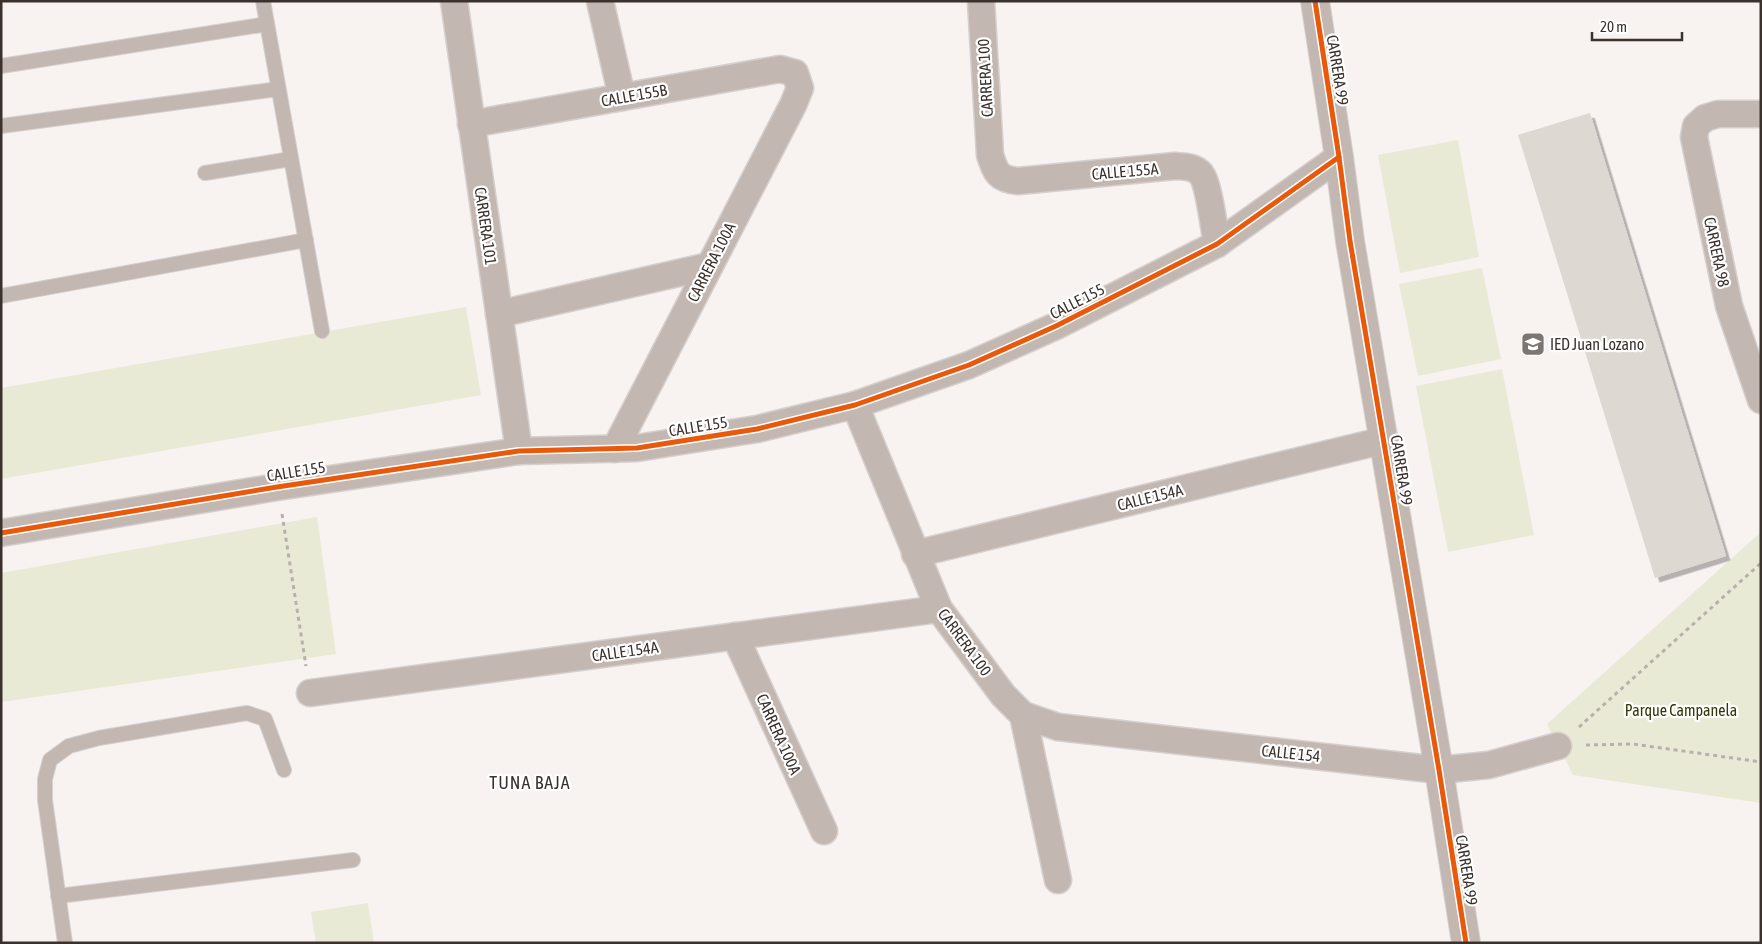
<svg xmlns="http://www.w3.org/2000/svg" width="1762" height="944" font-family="'Asap Condensed',sans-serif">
	<defs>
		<filter id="shadow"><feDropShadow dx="4.5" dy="4.5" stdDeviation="0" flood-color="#0004"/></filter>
	</defs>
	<rect width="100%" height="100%" fill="#f8f2f0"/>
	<g fill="#e9ead6">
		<path d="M1458,140l21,117 -79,16 -22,-118z"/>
		<path d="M1482,268l19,91 -83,17 -19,-92z"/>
		<path d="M466,307l15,88 -480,84v-91z"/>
		<path d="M1502,369l32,166 -86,17 -32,-166z"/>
		<path d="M317,517l19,137 -335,48v-129z"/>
		<path d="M1761,532v271l-188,-28 -26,-51z"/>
		<path d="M368,903l6,40h-58l-5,-31z"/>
	</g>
	<path fill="#ded8d3" filter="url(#shadow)" d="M1590,113l136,443 -71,22 -137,-443z"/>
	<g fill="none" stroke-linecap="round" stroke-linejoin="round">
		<g stroke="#d5d0ce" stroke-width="16">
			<g id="service">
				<path d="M263,1l59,330"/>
				<path d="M1,66l266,-42"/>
				<path d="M1,126l277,-37"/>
				<path d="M205,173l86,-14"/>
				<path d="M1,296l305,-56"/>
				<path d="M58,896l295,-36"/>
				<path d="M65,943l-20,-143v-21l5,-19 19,-14 30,-8 148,-25 18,6 19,51"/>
			</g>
		</g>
		<g stroke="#d5d0ce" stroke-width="29">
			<g id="minor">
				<path d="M454,1l65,450"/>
				<path d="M600,1l22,96"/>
				<path d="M981,1l9,154c6,18 8,24 28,26l157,-15c10,1 19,0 26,8 8,10 13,55 16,70"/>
				<path d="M1761,114h-43l-13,4 -9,8 -2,11 35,169 32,94"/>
				<path d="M471,124l309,-55 15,4 5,15 -7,17 -178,344"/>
				<path d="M499,314l210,-48"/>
				<path d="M855,405l84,204 64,86 20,20 35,165"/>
				<path d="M1,533l276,-46 242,-36 118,-3 120,-19 98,-24 114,-40 87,-39 161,-82 122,-87"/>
				<path d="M915,554l470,-114"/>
				<path d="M735,636l89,195"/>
				<path d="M310,693l629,-84"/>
				<path d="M1023,715l35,12 381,43 50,-5 69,-19"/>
			</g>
		</g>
		<g stroke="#d5d0ce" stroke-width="30">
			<path id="tertiary" d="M1315,1l24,156 11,84 89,529 27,173"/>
		</g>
		<g stroke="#b8b0ac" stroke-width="3" stroke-dasharray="4 4" stroke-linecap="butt">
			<path d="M282,514l24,152"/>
			<path d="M1579,727l182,-164"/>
			<path d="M1586,745l47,-1 128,18"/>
		</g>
		<use href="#service" stroke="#c3b7b1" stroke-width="14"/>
		<use href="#minor" stroke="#c3b7b1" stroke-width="26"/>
		<use href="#tertiary" stroke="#c3b7b1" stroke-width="28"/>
		<g stroke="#fff" stroke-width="8">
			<g id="cycleway">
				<path d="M1315,1l24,156 11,84 89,529 27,173"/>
				<path d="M1,533l276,-46 242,-36 118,-3 120,-19 98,-24 114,-40 87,-39 161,-82 122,-87"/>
			</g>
		</g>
		<use href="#cycleway" stroke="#e8590c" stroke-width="5"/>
	</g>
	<defs>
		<g id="school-square" transform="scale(1.25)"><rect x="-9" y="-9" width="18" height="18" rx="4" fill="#7d7571" stroke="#fff"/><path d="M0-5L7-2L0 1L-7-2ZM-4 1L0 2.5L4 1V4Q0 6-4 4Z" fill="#fff"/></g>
	</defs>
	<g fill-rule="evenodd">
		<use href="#school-square" x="1533" y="344"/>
	</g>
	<g text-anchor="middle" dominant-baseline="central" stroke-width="4.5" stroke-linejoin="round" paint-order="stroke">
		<g font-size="16" fill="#3b312d" stroke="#fff">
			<text transform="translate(1338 70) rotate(81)">CARRERA 99</text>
			<text transform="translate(985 78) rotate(-93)">CARRERA 100</text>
			<text transform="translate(634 95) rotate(-10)">CALLE 155B</text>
			<text transform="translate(1125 171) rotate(-5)">CALLE 155A</text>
			<text transform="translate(486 226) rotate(82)">CARRERA 101</text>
			<text transform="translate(1717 252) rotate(78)">CARRERA 98</text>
			<text transform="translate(711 262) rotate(-63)">CARRERA 100A</text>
			<text transform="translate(1077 301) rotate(-27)">CALLE 155</text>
			<text transform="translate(698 426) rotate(-9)">CALLE 155</text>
			<text transform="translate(1402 470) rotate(81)">CARRERA 99</text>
			<text transform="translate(296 471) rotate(-9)">CALLE 155</text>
			<text transform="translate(1150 497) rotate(-14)">CALLE 154A</text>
			<text transform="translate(965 642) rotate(54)">CARRERA 100</text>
			<text transform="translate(625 651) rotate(-8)">CALLE 154A</text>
			<text transform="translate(779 734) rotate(66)">CARRERA 100A</text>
			<text transform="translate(1291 753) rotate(6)">CALLE 154</text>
			<text transform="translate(1467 870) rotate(81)">CARRERA 99</text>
		</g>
		<g font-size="16" fill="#3b312d" stroke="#fff" text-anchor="start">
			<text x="1550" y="344">IED Juan Lozano</text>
		</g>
		<g font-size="16" fill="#323807" stroke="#fff">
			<text x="1681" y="710">Parque Campanela</text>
		</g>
		<g font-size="18" letter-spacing="1" fill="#3b312d" stroke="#fff">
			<text x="530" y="782">TUNA BAJA</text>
		</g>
	</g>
	<rect width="1762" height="944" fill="none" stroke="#3b312d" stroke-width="5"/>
	<path d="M1592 32v8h90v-8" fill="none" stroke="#3b312d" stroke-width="2.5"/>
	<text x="1600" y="32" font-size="15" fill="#3b312d" stroke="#ffffff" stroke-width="4" paint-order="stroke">20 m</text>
</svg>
